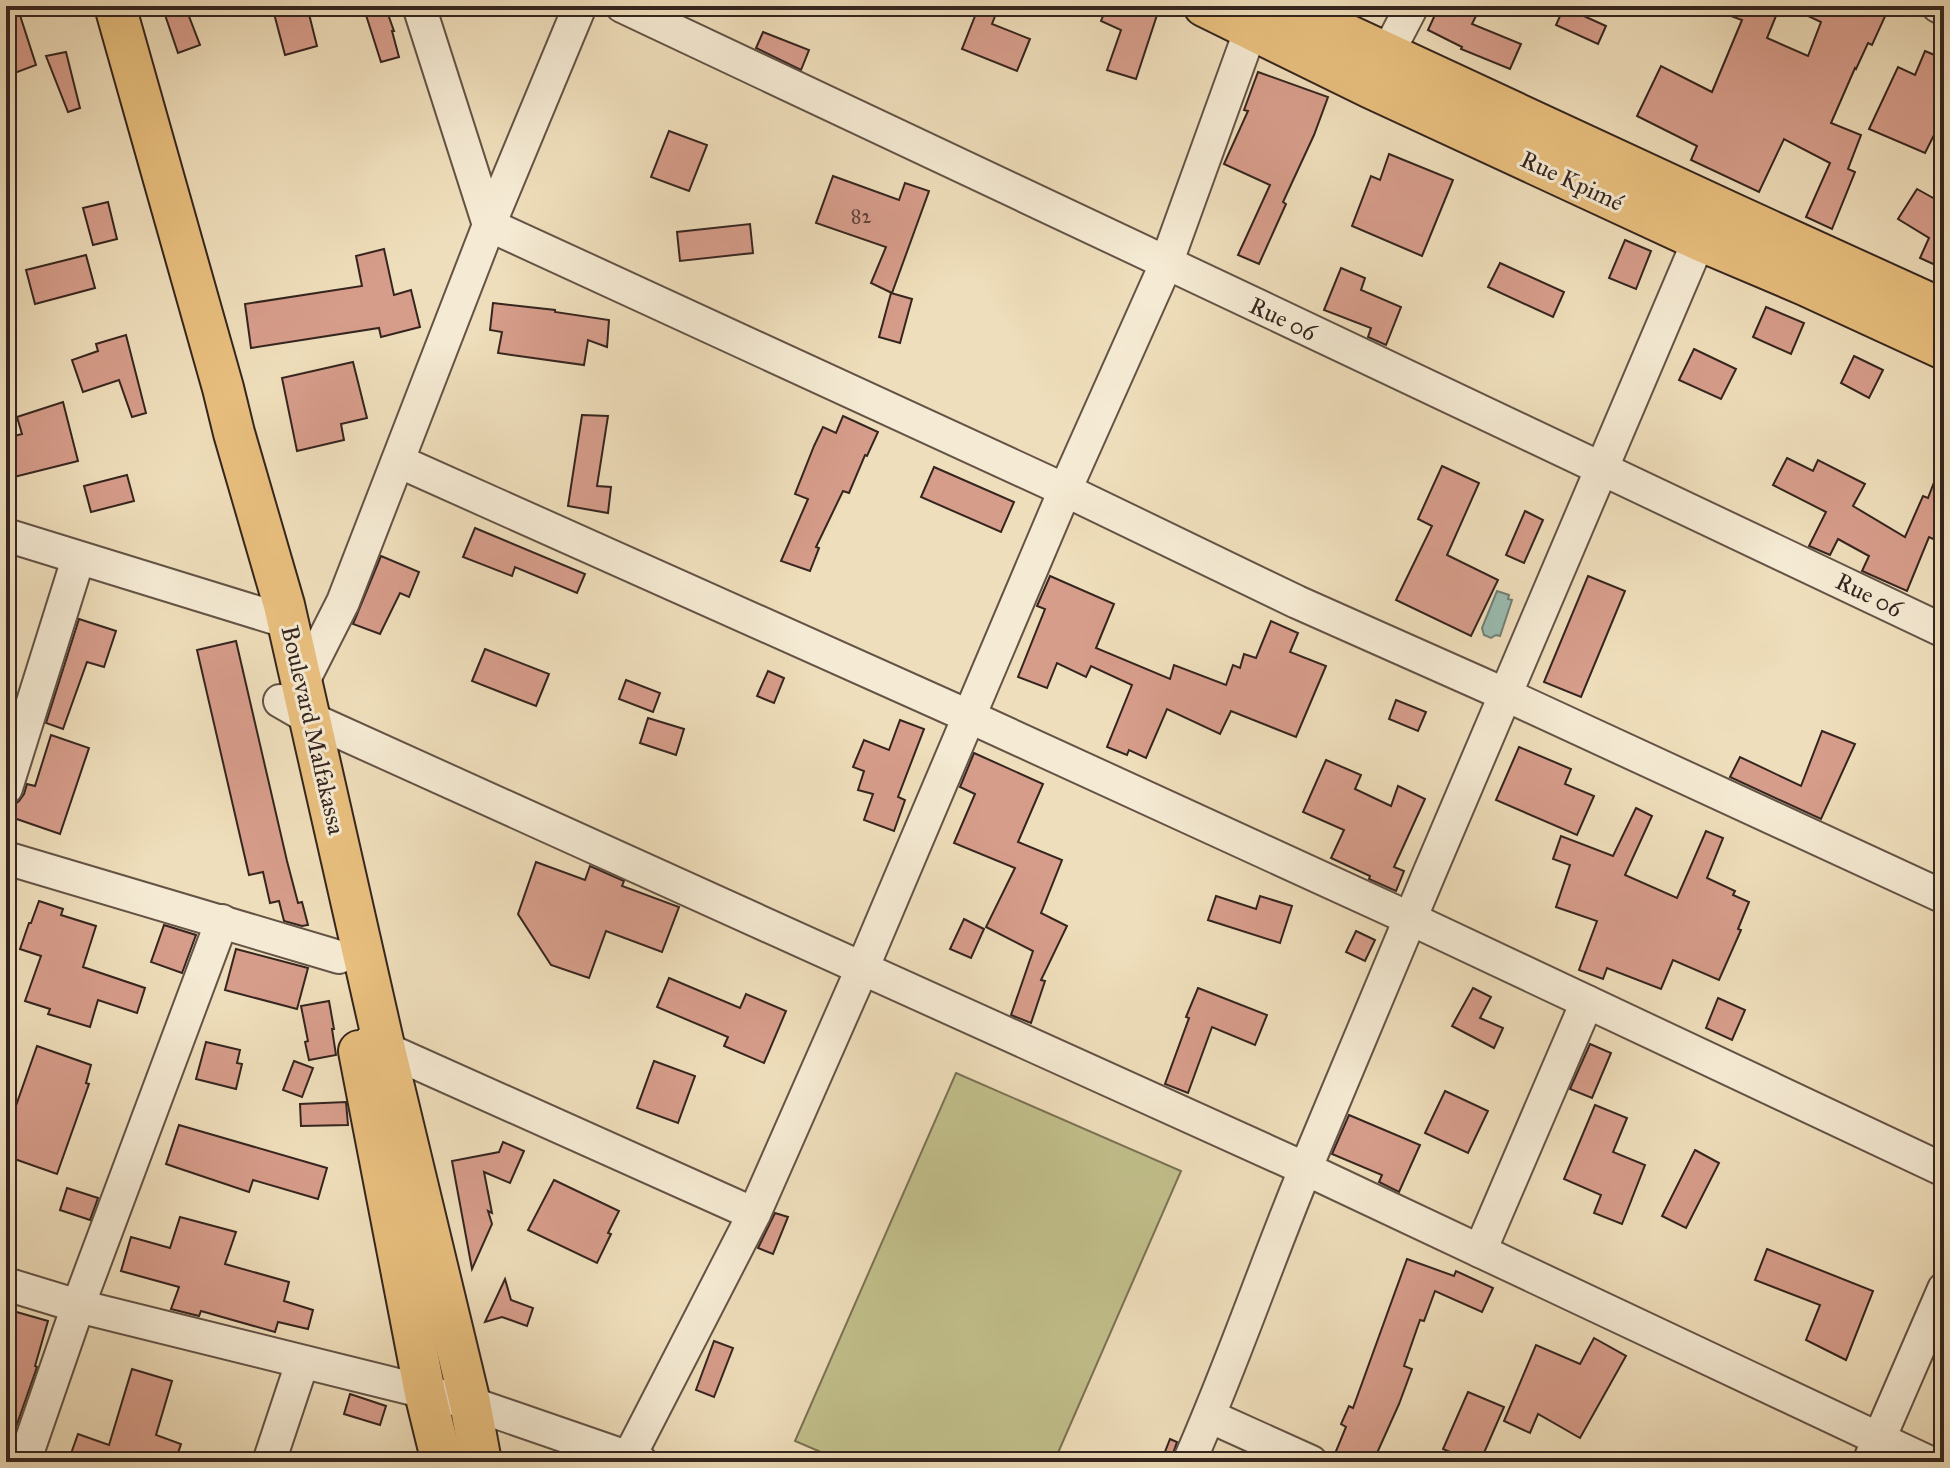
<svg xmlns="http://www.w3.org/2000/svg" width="1950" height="1468" font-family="'IM FELL Great Primer',serif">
	<rect width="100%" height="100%" fill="#efdebb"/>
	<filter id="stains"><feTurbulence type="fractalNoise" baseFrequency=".0025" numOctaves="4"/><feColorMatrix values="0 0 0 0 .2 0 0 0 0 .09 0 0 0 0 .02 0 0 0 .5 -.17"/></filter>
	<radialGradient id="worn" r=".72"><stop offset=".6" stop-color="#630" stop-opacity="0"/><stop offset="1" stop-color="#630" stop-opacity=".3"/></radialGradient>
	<path fill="#c1bf8b" stroke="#7b7255" stroke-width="2" d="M956,1073l225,98 -127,291h-210l-49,-21z"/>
	<path fill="#9abcb1" stroke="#728077" stroke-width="2" d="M1497,591l12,4 -1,4 4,1 -12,36 -4,-1 -5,3 -7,-3 -2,-7z"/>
	<g fill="#d79d8b" stroke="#35251f" stroke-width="2">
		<path d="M6,6h11l19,59 -24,9 -6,-18z"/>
		<path d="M162,6h23l15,39 -22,8z"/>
		<path d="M272,6h35l10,40 -32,9z"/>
		<path d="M383,6h2l9,25h-2l7,26 -18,5 -16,-50z"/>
		<path d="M979,6h20l-7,18 38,15 -13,32 -55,-22z"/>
		<path d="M1107,6h8l23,9 3,-7 16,7 -21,64 -29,-9 14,-40 -20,-9z"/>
		<path d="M1439,6h42l-9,18 49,20 -11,25 -49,-20 1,-2 -34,-17z"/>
		<path d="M1710,6h70l-13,32 41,18 13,-34 -34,-16h88l12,6 -15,33 -4,-2 -12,26 -1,-1 -24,55 30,12 -13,34 7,3 -23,57 -26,-12 24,-54 -46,-24 -25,53 -68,-32 6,-14 -60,-30 24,-50 51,26 30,-72 -33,-12z"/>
		<path d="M1564,7l42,19 -8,18 -42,-19z"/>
		<path d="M763,32l46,18 -8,20 -45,-22z"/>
		<path d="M1925,51l19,8v71l-6,-3 -13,26 -56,-24 29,-62 17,8z"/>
		<path d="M66,52l14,56 -12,4 -22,-56z"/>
		<path d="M1258,72l70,25 -14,38 -31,67 3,2 -27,60 -21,-9 32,-70 -46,-21 24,-53 -4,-1z"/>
		<path d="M669,131l38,14 -18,46 -38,-14z"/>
		<path d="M1389,154l64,26 -31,76 -70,-30 19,-50 9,4z"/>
		<path d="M833,176l66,24 6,-17 24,8 -37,102 -21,-10 15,-36 -70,-24z"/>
		<path d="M1917,189l27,15v65l-24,-11 9,-20 -31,-19z"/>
		<path d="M108,202l9,37 -24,6 -10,-37z"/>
		<path d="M750,224l3,29 -73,8 -3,-29z"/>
		<path d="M1625,240l26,11 -15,38 -27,-11z"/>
		<path d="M384,249l10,46 17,-5 9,37 -39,10 -2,-9 -128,20 -6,-44 117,-18 -6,-30z"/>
		<path d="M86,255l9,33 -60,16 -9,-34z"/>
		<path d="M1500,263l64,29 -11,25 -65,-30z"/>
		<path d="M1341,268l24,10 -4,12 40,17 -15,38 -18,-8 3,-9 -47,-18z"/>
		<path d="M891,293l21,6 -12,44 -21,-6z"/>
		<path d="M493,303l62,7v2l54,8 -2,27 -19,-7 -4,25 -86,-12 4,-21 -12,-2z"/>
		<path d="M1766,307l38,16 -13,31 -38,-17z"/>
		<path d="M126,335l20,78 -14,4 -13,-37 -36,12 -11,-32 26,-9 -2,-7z"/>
		<path d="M1694,349l42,20 -15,30 -42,-19z"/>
		<path d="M1854,356l29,14 -14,28 -28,-15z"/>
		<path d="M353,362l14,56 -26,6 3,16 -47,11 -15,-73z"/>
		<path d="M63,402l15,59 -72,18v-41l16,-4 -5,-17z"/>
		<path d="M582,415l26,1 -11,70 14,1 -3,26 -40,-7z"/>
		<path d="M843,416l35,16 -11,24 -2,-1 -16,38 -6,-2 -27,56 3,1 -9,23 -29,-10 27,-62 -13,-5 19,-48 9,-19 13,6z"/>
		<path d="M1787,458l26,13 5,-11 47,24 -12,22 52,31 18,-41 5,2 15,-39 1,1v84l-15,-7 -22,54 -45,-20 7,-15 -31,-17 -8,16 -21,-9 17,-34 -53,-27z"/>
		<path d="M1442,466l37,17 -32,72 51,25 -27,56 -75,-36 36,-74 -14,-7z"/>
		<path d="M934,467l80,35 -13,30 -80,-35z"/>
		<path d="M127,475l7,26 -43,11 -7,-26z"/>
		<path d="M1525,511l18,9 -19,43 -18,-8z"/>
		<path d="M475,528l110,46 -8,19 -62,-26 -3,9 -49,-19z"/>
		<path d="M381,556l38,16 -10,25 -9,-4 -20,41 -27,-10z"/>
		<path d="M1050,576l64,28 -18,44 74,31 4,-14 52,20 7,-20 7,3 4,-14 12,4 15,-37 27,12 -8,19 36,14 -30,71 -65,-26 -11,23 -53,-25 -21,49 -17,-8 -2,5 -20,-8 25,-62 -41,-19 -5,11 -29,-14 -10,25 -29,-11 27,-68 -8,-3z"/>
		<path d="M1588,576l37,15 -44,106 -37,-15z"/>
		<path d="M79,619l37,12 -12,36 -17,-5 -24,67 -17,-6z"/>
		<path d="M236,641l51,220 11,42 4,-1 6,23 -6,1 -18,-5 -5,-20 -9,2 -7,-31 -14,3 -52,-225z"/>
		<path d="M485,649l64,25 -13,32 -64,-25z"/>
		<path d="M768,671l16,7 -10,25 -17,-7z"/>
		<path d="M626,680l34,13 -7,19 -34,-13z"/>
		<path d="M1396,700l30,12 -8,19 -29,-12z"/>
		<path d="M648,718l36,11 -8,26 -36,-12z"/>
		<path d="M900,720l24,9 -26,68 7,3 -11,31 -30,-11 9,-26 -15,-4 6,-19 -11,-4 11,-27 25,10z"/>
		<path d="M1822,731l33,13 -34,75 -91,-42 10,-20 61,29z"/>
		<path d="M51,735l38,13 -29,86 -49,-17 4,-13 4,-3 5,-7 3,-10 8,2z"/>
		<path d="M1519,747l52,22 -6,15 29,12 -17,39 -81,-35z"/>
		<path d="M974,753l69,31 -25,58 44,18 -21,53 26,13 -26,54 4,1 -14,42 -20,-8 22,-64 -47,-24 29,-59 -61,-25 21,-49 -15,-7z"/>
		<path d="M1326,760l35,15 -6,14 36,17 7,-20 27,13 -31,68 10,4 -8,20 -27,-12 1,-3 -39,-18 13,-28 -41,-18z"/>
		<path d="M1636,808l16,8 -27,59 52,23 29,-67 17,7 -16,40 28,13 -2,4 16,7 -11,27 3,1 -22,50 -46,-20 -12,29 -54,-21 -4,11 -24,-9 18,-49 -41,-14 14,-42 -17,-6 8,-23 52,20z"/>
		<path d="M536,862l49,18 5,-14 34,15 -2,5 57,21 -17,45 -56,-21 -17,47 -38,-13 -33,-51z"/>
		<path d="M1216,896l40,13 4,-13 32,10 -12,37 -72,-23z"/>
		<path d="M39,901l24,8 -2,6 35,11 -13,41 62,21 -8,25 -39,-13 -8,27 -42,-13 2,-5 -25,-8 16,-45 -21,-7 9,-26h2z"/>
		<path d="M964,919l20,10 -13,29 -21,-9z"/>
		<path d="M164,925l32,10 -14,38 -31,-11z"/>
		<path d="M1356,931l19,9 -10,21 -19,-9z"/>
		<path d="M236,949l72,19 -11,41 -72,-19z"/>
		<path d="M669,978l71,30 6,-14 40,17 -22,52 -40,-17 4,-9 -71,-30z"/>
		<path d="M1198,988l69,27 -12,30 -43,-18 -24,66 -23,-9 24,-66 -3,-1z"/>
		<path d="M1473,988l18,9 -11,21 23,10 -9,20 -42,-22z"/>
		<path d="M1718,998l27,12 -13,30 -26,-12z"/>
		<path d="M329,1001l5,28h-2l4,26 -27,5 -4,-18 3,-1 -7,-35z"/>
		<path d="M206,1042l34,8 -3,13 5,1 -6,25 -40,-10z"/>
		<path d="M1590,1044l21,9 -19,45 -22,-9z"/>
		<path d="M37,1046l54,19 -5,18 3,1 -32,90 -51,-18v-22z"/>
		<path d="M294,1061l19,7 -11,29 -19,-7z"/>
		<path d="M654,1061l41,15 -17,47 -41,-15z"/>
		<path d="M1445,1091l43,20 -20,42 -43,-20z"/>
		<path d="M346,1102l2,23 -47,1 -1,-22z"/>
		<path d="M1595,1105l32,13 -14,34 32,13 -23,59 -28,-11 7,-18 -37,-16z"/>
		<path d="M1349,1115l71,30 -21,47 -20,-10 3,-7 -50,-21z"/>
		<path d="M179,1125l148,43 -9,31 -65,-19 -4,12 -83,-28z"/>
		<path d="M503,1142l21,9 -14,32 -26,-11 8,41 -4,-2 4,13 -20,45 -20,-108 47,-9z"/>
		<path d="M1695,1150l24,13 -33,65 -24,-12z"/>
		<path d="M554,1180l65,31 -11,22 3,1 -14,29 -69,-33z"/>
		<path d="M67,1188l31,10 -8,22 -30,-10z"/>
		<path d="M775,1213l13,4 -15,37 -15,-6z"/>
		<path d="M180,1217l56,15 -11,32 64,18 -5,19 29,9 -5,19 -30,-7 -3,10 -74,-21 -2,5 -28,-7 8,-22 -58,-16 10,-34 39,11z"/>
		<path d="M1767,1249l106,42 -27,69 -40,-20 14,-35 -65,-25z"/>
		<path d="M1407,1259l47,17 2,-5 37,17 -11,24 -47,-21 -11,30 -4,-1 -16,46 8,3 -13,35 -26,58h-25l-14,-6 12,-29 -5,-3 8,-18 4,2z"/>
		<path d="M505,1279l6,21 22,8 -6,18 -25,-9 -17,5z"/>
		<path d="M6,1309l42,12 -13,45 2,1 -28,80 -3,-1z"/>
		<path d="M1594,1338l32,18 -46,82 -42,-24 -8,19 -26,-12 32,-76 44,19z"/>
		<path d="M714,1341l19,7 -19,49 -18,-7z"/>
		<path d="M132,1369l40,12 -16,54 25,9 -6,18h-107l10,-28 31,11z"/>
		<path d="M1468,1392l36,15 -24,55h-7l-30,-13z"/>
		<path d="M350,1394l36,12 -6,19 -36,-11z"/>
		<path d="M1170,1439l7,3 -7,20h-9z"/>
	</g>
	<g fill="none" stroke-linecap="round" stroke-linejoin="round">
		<g stroke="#645346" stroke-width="36">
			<g id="minor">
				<path d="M419,6l70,219 576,265 232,112 207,92 440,203"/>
				<path d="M622,6c440,209 883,414 1322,625"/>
				<path d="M1938,6l6,3"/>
				<path d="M1387,54l25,-48"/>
				<path d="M398,461l570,255 443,203 533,251"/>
				<path d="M6,535l282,87"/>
				<path d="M302,683l41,-81 146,-377 91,-219"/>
				<path d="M280,701l31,18 995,450 622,293"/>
				<path d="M6,788l72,-229"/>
				<path d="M6,858l333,99"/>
				<path d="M370,1042l384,172"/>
				<path d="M1480,1251l107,-249"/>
				<path d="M6,1284l72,22 392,97 171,59"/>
				<path d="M1209,1416l102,46"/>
				<path d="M629,1457l125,-243 108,-245 203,-479 101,-226 85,-235"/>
				<path d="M24,1462l54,-156 144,-385"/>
				<path d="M269,1462l33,-99"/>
				<path d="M1189,1462c43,-97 77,-198 118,-297 129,-309 259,-617 392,-925"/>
				<path d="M1869,1462l75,-173"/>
			</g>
		</g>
		<g stroke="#35251f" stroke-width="44">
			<g id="major">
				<path d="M115,6l108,382 11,45 50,172 101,445 85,353 11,59"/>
				<path d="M1204,6l165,81 330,153 106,45 139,64"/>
				<path d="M1285,6l446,207 213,97"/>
				<path d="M359,1051l66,342 17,69"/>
			</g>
		</g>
		<use href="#minor" stroke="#f5ead3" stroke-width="32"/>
		<use href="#major" stroke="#e8bf7e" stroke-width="40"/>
	</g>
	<g text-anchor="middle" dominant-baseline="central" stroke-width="6" stroke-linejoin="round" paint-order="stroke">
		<g font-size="20" fill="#5e433a">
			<text x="861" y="216">82</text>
		</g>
		<g font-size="24" fill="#35251f" stroke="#f5ead3">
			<text transform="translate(1572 181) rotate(25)">Rue Kpimé</text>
			<text transform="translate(1283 319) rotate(25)">Rue 06</text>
			<text transform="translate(1869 595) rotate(26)">Rue 06</text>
			<text transform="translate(313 730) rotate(77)">Boulevard Malfakassa</text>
		</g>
	</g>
	<rect width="1950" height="1468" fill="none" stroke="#efdebb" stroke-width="32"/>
	<rect x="8" y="8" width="1934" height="1452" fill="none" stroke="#35251f" stroke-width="4"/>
	<rect x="16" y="16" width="1918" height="1436" fill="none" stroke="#35251f" stroke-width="2"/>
	<rect width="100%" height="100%" filter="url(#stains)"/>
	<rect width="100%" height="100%" fill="url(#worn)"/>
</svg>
